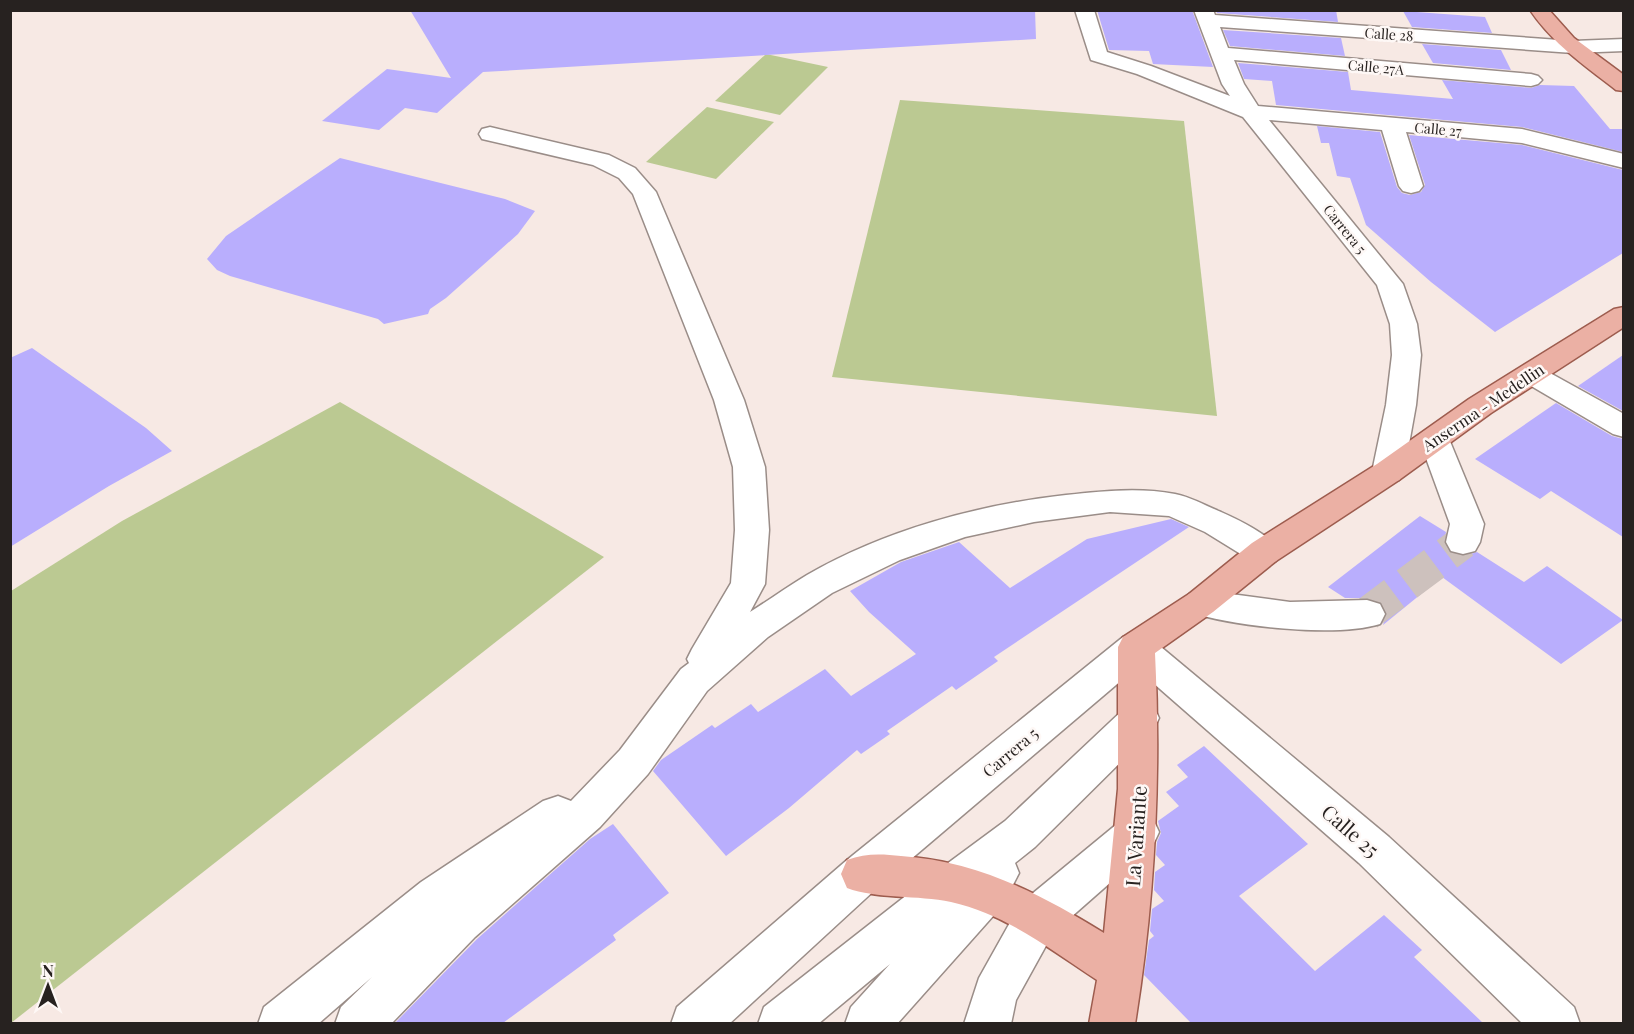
<svg xmlns="http://www.w3.org/2000/svg" width="1634" height="1034" font-family="'Playfair Display',serif">
	<rect width="100%" height="100%" fill="#f7e9e4"/>
	<g fill="#bbc992">
		<path d="M766,54l62,13 -48,48 -65,-14z"/>
		<path d="M900,100l284,21 33,295 -385,-39z"/>
		<path d="M707,107l67,15 -58,57 -70,-17z"/>
		<path d="M340,402l264,155 -593,466v-432l111,-70z"/>
	</g>
	<g fill="#b9aefd">
		<path d="M410,10h625l1,29 -553,33 -46,41 -32,-5 -26,22 -57,-9 65,-52 64,9z"/>
		<path d="M1097,10h95l21,57 -60,-3 -4,-13 -40,-1z"/>
		<path d="M1216,10h120l2,12 -121,-9z"/>
		<path d="M1403,11l82,6 7,16 -80,-6z"/>
		<path d="M1223,30l118,8 4,18 -115,-10z"/>
		<path d="M1422,44l79,6 10,20 -78,-7z"/>
		<path d="M1238,63l110,9 3,18 102,9 -11,-19 89,8 9,-3 34,1 36,43h13v23l-101,-25 -246,-22 -4,-24 -28,-2z"/>
		<path d="M1317,126l63,6 17,55 5,6 8,2 11,-3 4,-7 -16,-50 113,10 101,25v83l-128,79 -64,-50 -65,-57 -16,-47 -13,-2 -8,-33h-8z"/>
		<path d="M340,158l165,41 30,12 -17,23 -72,64 -16,11 -2,5 -44,10 -6,-5 -148,-43 -13,-6 -10,-11 19,-23z"/>
		<path d="M32,348l114,80 26,23 -63,35 -99,61v-189z"/>
		<path d="M1623,355v56l-45,-25z"/>
		<path d="M1556,403l56,33 11,3v98l-72,-46 -11,8 -65,-40z"/>
		<path d="M1420,516l26,16 -2,11 6,10 14,3 13,-4 47,30 23,-16 76,54 -62,44 -119,-87 -59,48 4,-12 -6,-11 -14,-4h-22l-17,-11z"/>
		<path d="M1171,519l18,8 -195,130 4,4 -42,29 -4,-4 -65,45 3,3 -29,20 -4,-4 -68,58 -63,48 -73,-85 8,-11 51,-35 3,3 36,-24 7,8 67,-43 26,27 65,-42 -47,-42 -19,-21 51,-29 58,-20 51,46 77,-49z"/>
		<path d="M1204,746l104,98 -69,52 76,75 69,-56 38,35 -8,7 69,66h-292l-47,-48 5,-35 5,-4 -4,-5 2,-22 12,-8 -10,-11 1,-18 10,-7 -9,-10 1,-13 4,-9 -3,-12 21,-15 -13,-14 22,-15 -11,-12z"/>
		<path d="M613,824l56,69 -56,42 3,5 -113,83h-108l82,-84 113,-100z"/>
	</g>
	<g fill="none" stroke-linecap="round" stroke-linejoin="round">
		<path stroke="#cdc1bd" stroke-width="34" stroke-dasharray="34 16" stroke-linecap="butt" d="M1367,614l96,-72"/>
		<g stroke="#9a8d88" stroke-width="3">
			<g id="minor">
				<path d="M1075,10h19l13,42 44,14 79,30 -8,-12 -28,-74h19l2,5 358,26 51,-2v12l-51,2 -353,-26 8,21 303,26 7,2 4,4 -4,4 -7,2 -297,-26 10,24 14,22 264,23 102,25v14l-102,-25 -116,-11 17,54 -4,5 -8,2 -8,-2 -4,-5 -17,-56 -113,-10 134,164 14,40 4,31 -5,50 -12,67 -5,8 -11,3 -11,-3 -5,-8 14,-67 6,-50 -2,-31 -13,-39 -134,-168 -106,-43 -46,-14z"/>
				<path d="M490,127l119,28 26,13 21,24 88,208 21,67 4,63 -4,54 -15,28c19,-12 37,-25 57,-37 78,-45 170,-70 259,-80 36,-4 74,-8 109,-1 16,3 31,12 46,18 18,8 51,24 60,40l-5,9 -12,3 -12,-3 -47,-29 -36,-16 -59,-4 -76,10 -69,15 -65,23 -68,33 -64,44 -61,54 -59,83 -48,53 -125,110 -84,87h-56l6,-17 31,-30 -54,47h-60l6,-17 157,-125 122,-81 15,-5 13,5 49,-51 61,-81 8,-6 -2,-4 5,-10 39,-66 4,-53 -2,-63 -19,-67 -81,-206 -14,-16 -26,-13 -111,-26 -3,-5 3,-5z"/>
				<path d="M1531,365l10,3 83,46v23l-11,-3 -92,-54 -5,-6 5,-6z"/>
				<path d="M1434,429l11,3 4,7 35,85 -4,18 -5,9 -12,3 -12,-3 -5,-9 4,-18 -31,-85 4,-7z"/>
				<path d="M1201,590l89,12 77,-2 13,4 5,10 -5,10c-45,14 -147,2 -191,-12l-6,-9 6,-9z"/>
				<path d="M1136,633l13,4 240,200 185,170 6,17h-57l-164,-161 -223,-195 -259,220 -148,136h-58l6,-17 170,-147 276,-223z"/>
				<path d="M1140,702l14,5 5,11 -5,11 -119,118 -20,16 4,10 -17,33 -105,118h-52l6,-17 39,-43 -72,60h-60l6,-17 176,-138 65,-48 121,-114z"/>
				<path d="M1138,813l15,6 6,13 -6,13 -100,88 -37,67 -5,24h-47l15,-46 42,-75 102,-84z"/>
			</g>
		</g>
		<g stroke="#9d5c4e" stroke-width="3">
			<g id="major">
				<path d="M1530,10h19l25,28 50,37v16l-8,-1c-32,-25 -63,-46 -86,-80z"/>
				<path d="M1624,307v20l-133,86 -92,67 -123,81 -63,51 -58,41c6,125 0,248 -20,371h-46l8,-44c-46,-30 -91,-66 -146,-78 -33,-7 -75,-3 -104,-14l-6,-14 6,-14c18,-7 35,-6 54,-4 76,5 140,38 203,77l14,-144v-142l5,-10 66,-43 63,-51 125,-79 92,-65 145,-90z"/>
			</g>
		</g>
		<use href="#minor" fill="#fff" fill-rule="evenodd"/>
		<use href="#major" fill="#ebb0a4" fill-rule="evenodd"/>
	</g>
	<g text-anchor="middle" dominant-baseline="central" stroke-width="5" stroke-linejoin="round" paint-order="stroke">
		<g font-size="14" fill="#272220" stroke="#fef8f6">
			<text transform="translate(1389 34) rotate(4)">Calle 28</text>
			<text transform="translate(1376 67) rotate(5)">Calle 27A</text>
			<text transform="translate(1438 129) rotate(5)">Calle 27</text>
			<text transform="translate(1345 229) rotate(51)">Carrera 5</text>
		</g>
		<g font-size="16" fill="#272220" stroke="#fef8f6">
			<text transform="translate(1483 407) rotate(-34)">Anserma - Medellin</text>
			<text transform="translate(1010 752) rotate(-40)">Carrera 5</text>
		</g>
		<g font-size="20" fill="#272220" stroke="#fef8f6">
			<text transform="translate(1351 830) rotate(41)">Calle 25</text>
			<text transform="translate(1135 836) rotate(-86)">La Variante</text>
		</g>
	</g>
	<rect width="1634" height="1034" fill="none" stroke="#272220" stroke-width="24"/>
	<g transform="translate(48 986)" stroke="#fef8f6" stroke-width="4.5" paint-order="stroke">
	<path d="M0-4.5L10 22L0 15L-10 22Z" fill="#272220"/>
	<text y="-9" font-size="16" font-weight="bold" text-anchor="middle" fill="#272220">N</text>
	</g>
</svg>
